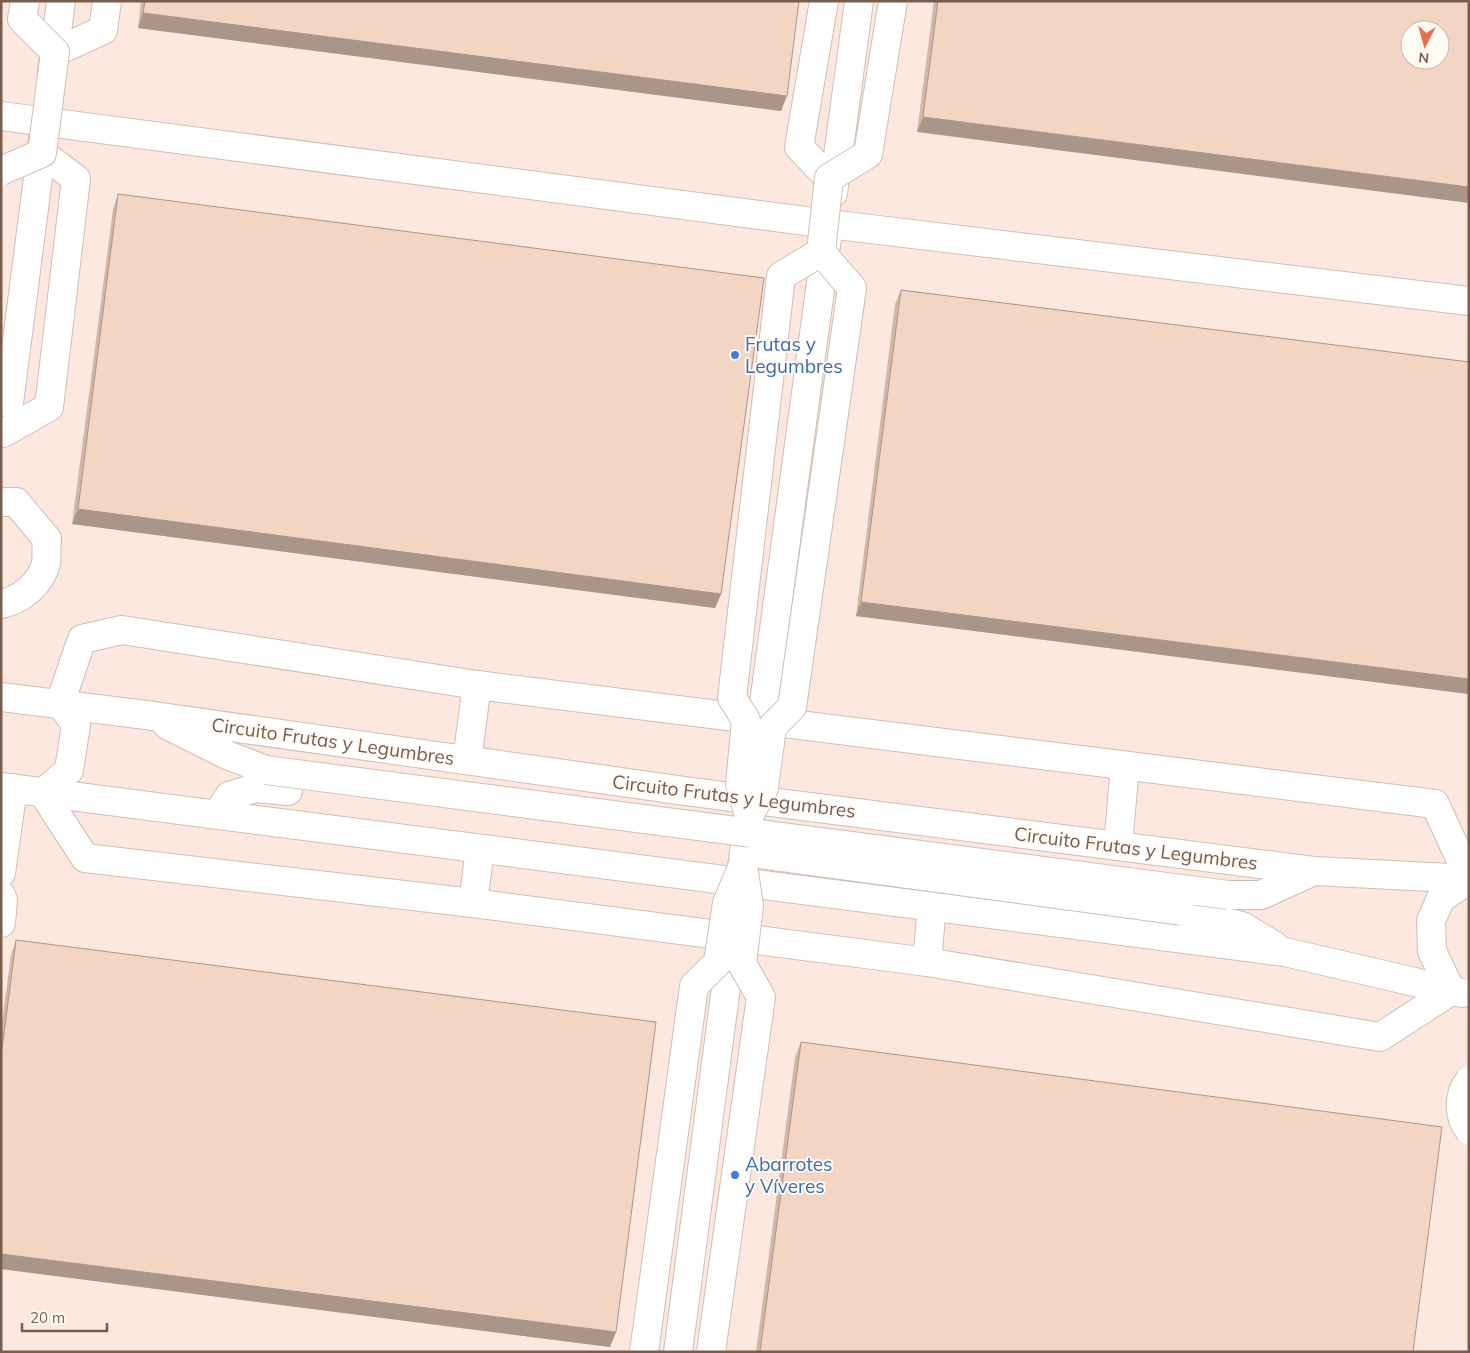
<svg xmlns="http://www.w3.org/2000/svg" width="1470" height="1353" font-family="Mulish,sans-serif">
	<rect width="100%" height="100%" fill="#fdf6ec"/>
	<path fill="#fde8e0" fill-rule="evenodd" d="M1,1h1468v1351h-1468zM1410,30h30v30h-30z"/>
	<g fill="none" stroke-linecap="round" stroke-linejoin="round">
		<g stroke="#d1beb0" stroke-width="30">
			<g id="minor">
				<path d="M824,1l-25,146 30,31"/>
				<path d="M55,52l48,-22 4,-29"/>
				<path d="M52,71l9,-70"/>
				<path d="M1,116l828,108 640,77"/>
				<path d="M833,193l26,-192"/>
				<path d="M9,403l35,-272"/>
				<path d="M3,433l46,-26 27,-228 -34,-26"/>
				<path d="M1,502h15l31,37c-1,7 0,16 -1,24 -5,21 -25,37 -45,41"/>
				<path d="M1,697l145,18 546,77 622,79 155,8"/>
				<path d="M167,725l60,30 39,15"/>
				<path d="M759,740l68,-502"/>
				<path d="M467,760l10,-75"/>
				<path d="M1,787l1284,165 177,41"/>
				<path d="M217,815l12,-19 27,-8 32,3"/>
				<path d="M1118,846l7,-80"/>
				<path d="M1,873l12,-85"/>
				<path d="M1469,878l-34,-74 -958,-119 -355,-55 -40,9 -22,64 16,22 -7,45 -26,23 42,65 388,45 454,59 453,75 71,-46 -19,-40 -1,-30 10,-23 28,-18"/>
				<path d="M739,889l11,-81"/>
				<path d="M1,895l2,5 -2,23"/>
				<path d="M1228,895h33l53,-24"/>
				<path d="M473,903l7,-54"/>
				<path d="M1181,911l61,15 33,20"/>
				<path d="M927,962l5,-56"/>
				<path d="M678,1352l55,-418"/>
			</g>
		</g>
		<use href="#minor" stroke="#fff" stroke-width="28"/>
		<g stroke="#d1beb0" stroke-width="30" stroke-linecap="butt">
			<g id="minor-bridge">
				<path d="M1,171l41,-18 13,-101 -33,-33 3,-18"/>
				<path d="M266,770l962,125"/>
				<path d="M749,816l15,-28 8,-61 20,-20 60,-419 -31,-36 8,-74 39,-24 25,-153"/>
				<path d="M749,816l-9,-32 6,-64 -14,-22 49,-422 40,-24"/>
				<path d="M760,854l421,57"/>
				<path d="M1469,1081c-11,13 -11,36 0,49"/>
				<path d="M644,1352l50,-366 24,-24 9,-59 16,-38"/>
				<path d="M711,1352l50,-355 -19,-33 7,-58 -6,-41"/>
			</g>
		</g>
		<use href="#minor-bridge" stroke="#fff" stroke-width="28"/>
	</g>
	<g fill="#d1b7a8">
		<path d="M141,1h658l-18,110 -643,-83z"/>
		<path d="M934,1h535l-552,131z"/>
		<path d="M118,194l603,400 -6,14 -643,-84 41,-315z"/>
		<path d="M901,290l568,72v332l-613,-78 39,-312z"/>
		<path d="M16,940l600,392 -6,15 -609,-78v-239l10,-75z"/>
		<path d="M801,1042l612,310h-657l39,-295z"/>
	</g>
	<g fill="#aa9588">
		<path d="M143,13l644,83 -6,15 -643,-83z"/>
		<path d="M923,117l546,70v16l-552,-71z"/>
		<path d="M78,509l643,85 -6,14 -643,-84z"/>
		<path d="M861,602l608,77v15l-613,-78z"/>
		<path d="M1,1254l615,78 -6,15 -609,-78z"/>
	</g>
	<g fill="#f3d5c3" stroke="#aa9588" fill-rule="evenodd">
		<path d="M145,1h654l-12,95 -644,-83z"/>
		<path d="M938,1h531v186l-546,-70zM1410,30h30v30h-30z"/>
		<path d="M118,194l646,84 -43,316 -643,-85z"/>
		<path d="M901,290l568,72v317l-608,-77z"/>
		<path d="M16,940l640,82 -40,310 -615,-78v-197z"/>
		<path d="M801,1042l641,85 -29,225h-653z"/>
	</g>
	<g fill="#3f7fe0" stroke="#fffaf3" stroke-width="2">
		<circle cx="735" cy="355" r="5"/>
		<circle cx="735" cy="1175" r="5"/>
	</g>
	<g text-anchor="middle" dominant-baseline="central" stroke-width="4" stroke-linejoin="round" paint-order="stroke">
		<g font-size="19" fill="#366cbe" stroke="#fffaf3" text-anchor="start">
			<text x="745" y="344">Frutas y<tspan x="745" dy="22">Legumbres</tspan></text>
			<text x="745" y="1164">Abarrotes<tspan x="745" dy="22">y Víveres</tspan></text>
		</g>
		<g font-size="19" fill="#7a5c4d" stroke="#fffaf3">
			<text transform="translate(333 741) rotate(8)">Circuito Frutas y Legumbres</text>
			<text transform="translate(734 796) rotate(7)">Circuito Frutas y Legumbres</text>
			<text transform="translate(1136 848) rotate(7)">Circuito Frutas y Legumbres</text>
		</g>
	</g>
	<rect width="1470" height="1353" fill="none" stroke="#7a5c4d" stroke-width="5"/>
	<g transform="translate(1425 45) rotate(186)"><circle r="24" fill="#fffaf3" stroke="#cabbb1"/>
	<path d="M0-4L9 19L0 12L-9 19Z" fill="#e76f51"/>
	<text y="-8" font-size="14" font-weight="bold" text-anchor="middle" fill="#7a5c4d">N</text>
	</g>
	<path d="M22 1323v8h85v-8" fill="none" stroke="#7a5c4d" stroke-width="2.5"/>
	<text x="30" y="1323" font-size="15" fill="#7a5c4d" stroke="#fffaf3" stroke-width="4" paint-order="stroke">20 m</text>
</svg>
